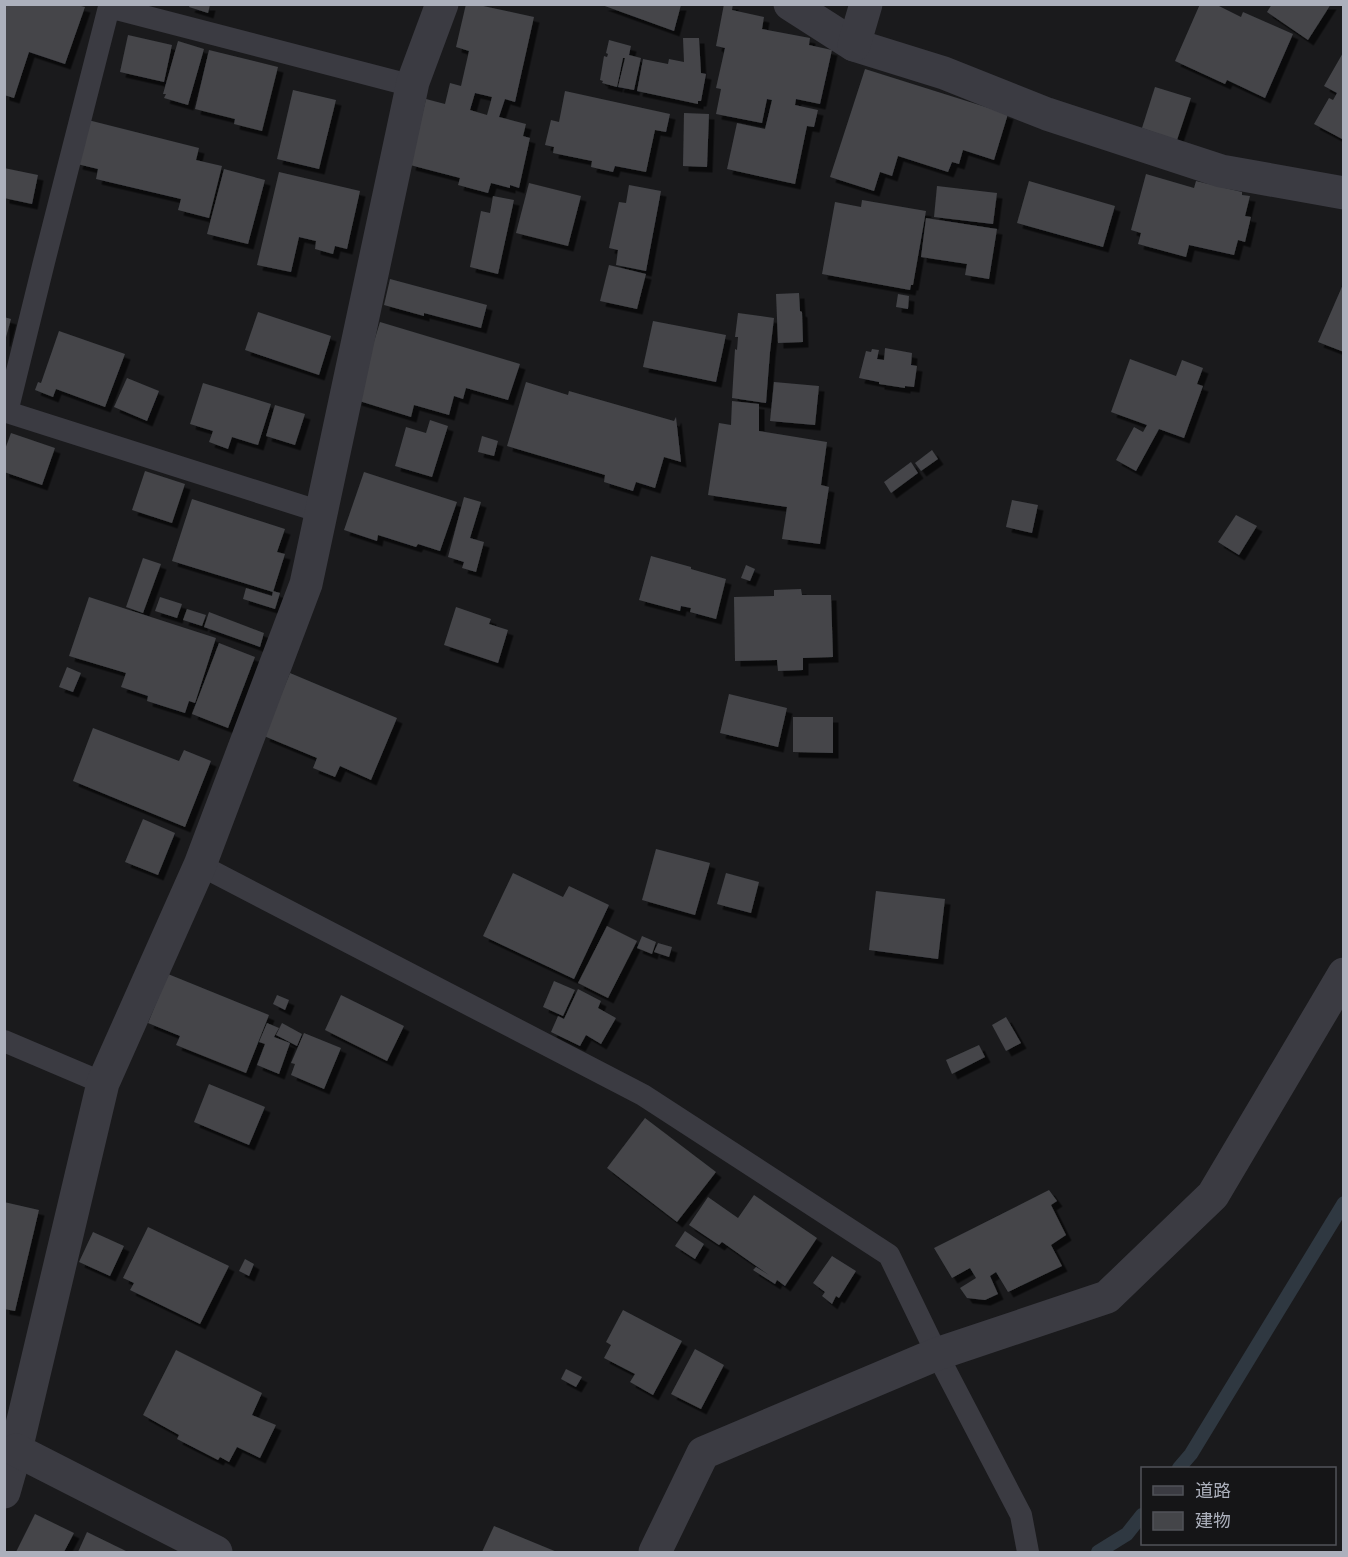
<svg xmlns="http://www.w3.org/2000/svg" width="1348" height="1557" font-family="Overpass,'Noto Sans JP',sans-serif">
	<defs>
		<filter id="shadow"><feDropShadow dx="5.5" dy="5.5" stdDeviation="0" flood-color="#0009"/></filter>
	</defs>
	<rect width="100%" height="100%" fill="#1a1a1c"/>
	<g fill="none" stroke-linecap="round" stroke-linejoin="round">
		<g stroke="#2f3841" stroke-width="14">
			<path d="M1179,1468l12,-14 153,-251"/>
			<path d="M1098,1552l29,-18 15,-19"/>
		</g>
	</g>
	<g fill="#444549" fill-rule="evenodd" filter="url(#shadow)">
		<path d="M466,4h8l60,13 -19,85 -10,-3 -6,18 27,7 -3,12 7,2 -11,50 -9,-3v3l-19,-5 -3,10 -30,-8 2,-7 -50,-13 16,-66 19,5 5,-21 11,3 8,-35 -13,-4zM475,93l17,4 -5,18 -17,-5z"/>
		<path d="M724,4h9l-1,6 32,7 -2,12 48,9 -1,7 23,5 -12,54 -24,-5 -1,6 23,5 -4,17 -7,-1 -12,58 -68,-15 10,-46 28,6 7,-29 -5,-1 -5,24 -46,-9 5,-25 -5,-1 9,-40 -9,-2z"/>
		<path d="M1200,4h15l26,13 2,-5 50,22 -28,64 -38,-18 -2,4 -50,-23z"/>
		<path d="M1272,4h59l-23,36 -41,-28z"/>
		<path d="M4,5h73l8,2 -20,57 -36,-12 -15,46 -10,-3z"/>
		<path d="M190,5h20l-2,8 -19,-6z"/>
		<path d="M602,5h79l-7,26z"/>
		<path d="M128,35l44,10 -8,37 -44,-10z"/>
		<path d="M683,38h16l2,35 5,1 -5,27h-3v3l-61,-13 6,-32 25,5 1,-5 15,3z"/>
		<path d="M609,40l22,6 -2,9 12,3 -7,32 -16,-3 7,-29h-2l-6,29 -15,-4 1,-2 -3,-1 4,-24 3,1 1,-3 -2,-1z"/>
		<path d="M178,41l26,8 -16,56 -24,-7 2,-4h-3z"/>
		<path d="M209,50l69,17 -16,64 -28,-7 1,-5 -40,-10z"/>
		<path d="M1344,51v89l-30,-16 15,-26 4,2 4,-7 -13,-7z"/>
		<path d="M865,69l143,45 -14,46 -31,-10 -4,14 -7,-2 -4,10 -50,-16 -6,20 -12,-4 -6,19 -44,-14z"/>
		<path d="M1155,87l36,11 -14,42 -35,-12z"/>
		<path d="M293,90l43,10 -17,69 -42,-10z"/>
		<path d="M565,91l105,23 -4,18 -11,-2 -9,42 -31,-6 -2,6 -22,-5 1,-6 -39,-8 1,-6 -9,-2 6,-25 8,2z"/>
		<path d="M684,113l25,1 -2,53 -24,-1z"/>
		<path d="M88,120l111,28 -3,12 26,6 -13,52 -31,-8 3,-11 -85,-20 2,-10 -21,-5z"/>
		<path d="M4,168l34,7 -6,29 -28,-6z"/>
		<path d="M224,169l41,11 -17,64 -41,-10z"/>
		<path d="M279,172l81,19 -13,58 -12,-3 -2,8 -18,-5 1,-8 -17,-4 -8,35 -34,-7z"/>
		<path d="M1146,174l48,14 2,-7 46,11v3l8,1 -5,20 6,1 -6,25 -7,-2 -4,15 -45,-10 -3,12 -48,-13 3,-11 -10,-3z"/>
		<path d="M1029,181l86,25 -12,41 -86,-24z"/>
		<path d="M529,183l52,13 -13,50 -52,-13z"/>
		<path d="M629,185l32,6 -15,80 -30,-6 2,-15 -9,-2 10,-46 7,1z"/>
		<path d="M937,186l60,7 -4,31 -59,-7z"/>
		<path d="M493,196l21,4 -16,74 -28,-7 11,-56 9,2z"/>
		<path d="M862,200l64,11 -13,74h-2l-1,5 -88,-16 13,-72 26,5z"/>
		<path d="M926,218l71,11 -8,50 -24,-4 2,-11 -46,-7z"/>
		<path d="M609,265l37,9 -9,35 -37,-8z"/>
		<path d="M390,279l97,26 -6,23 -57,-15v3l-40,-11z"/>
		<path d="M1344,282v70l-26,-10z"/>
		<path d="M799,293l1,18 2,1 1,30 -25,1 -2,-49z"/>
		<path d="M898,294l11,2 -1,13 -12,-2z"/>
		<path d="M258,312l73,24 -12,39 -74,-25z"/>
		<path d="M738,313l36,5 -4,34 -4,51 -34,-5 3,-49 2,1 1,-13h-3z"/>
		<path d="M4,317l7,2 -6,22h-1z"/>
		<path d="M653,321l73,14 -10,47 -73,-15z"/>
		<path d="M380,322l140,42 -12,36 -42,-12 -3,11 -9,-3 -5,19 -35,-10 -3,12 -55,-17z"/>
		<path d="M59,331l66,23 -20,53 -49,-18 -3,8 -18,-7 3,-8 3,1z"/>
		<path d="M885,348l27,5 -1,12 6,1 -3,21 -9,-1v2l-26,-4v-2l-20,-4 7,-27 5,1 1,-3 7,1 -2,9 7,1z"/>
		<path d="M1130,359l46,17 6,-16 21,8 -6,16 6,2 -19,52 -25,-9 -23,42 -20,-11 18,-33 9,5 4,-7 -36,-13z"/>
		<path d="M127,378l32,13 -12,30 -33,-14z"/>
		<path d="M526,382l42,13 1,-4 105,30 2,-4 5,45 -17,-5 -9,31 -19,-6 -3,9 -29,-9 1,-7 -98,-29z"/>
		<path d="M774,382l45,4 -4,39 -45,-4z"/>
		<path d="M203,383l68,21 -13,41 -26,-8 -4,12 -19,-7 4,-11 -23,-7z"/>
		<path d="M732,401l27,3v27l68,11 -6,43 8,2 -9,57 -38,-5 5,-32 -79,-12 11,-72 12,2z"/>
		<path d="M275,405l30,9 -10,31 -29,-9z"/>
		<path d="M430,420l18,6 -16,51 -37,-11 11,-39 20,6z"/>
		<path d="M11,433l44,15 -13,37 -38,-13v-20z"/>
		<path d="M482,436l16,5 -4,15 -16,-4z"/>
		<path d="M932,450l6,9 -17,12 -6,-8z"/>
		<path d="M911,462l7,11 -27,20 -7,-11z"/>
		<path d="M145,471l40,13 -13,39 -40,-13z"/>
		<path d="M364,472l93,30 -17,49 -22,-7 -2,3 -38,-12 -1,6 -33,-11z"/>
		<path d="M464,497l17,5 -11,36 14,4 -8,30 -14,-4 2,-6 -16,-5z"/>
		<path d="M192,499l93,30 -8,23 8,2 -12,38 -101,-31z"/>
		<path d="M1012,500l26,5 -6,28 -26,-6z"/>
		<path d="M1236,515l21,11 -18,29 -21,-13z"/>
		<path d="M651,556l40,11v2l35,10 -10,40 -26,-7 1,-4 -10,-2 -1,5 -41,-11z"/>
		<path d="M143,558l18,6 -18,49 -17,-6z"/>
		<path d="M746,565l9,4 -5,12 -9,-3z"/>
		<path d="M246,588l26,8 1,-5 7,2 -5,16 -32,-10z"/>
		<path d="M801,589l1,6h29l2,62 -30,1v12l-25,1 -1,-11 -42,1 -1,-64 40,-1v-6z"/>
		<path d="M89,597l127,41 -21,65 -6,-2 -4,12 -38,-12 1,-5 -27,-9 5,-14 -57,-17z"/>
		<path d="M160,597l22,7 -5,14 -22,-7z"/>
		<path d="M456,607l35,12 -2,5 19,6 -10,33 -54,-18z"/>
		<path d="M187,609l19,6 -4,11 -19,-6z"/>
		<path d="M209,612l55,21 -4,14 -56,-20z"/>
		<path d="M219,643l36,14 -27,71 -36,-14z"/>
		<path d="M67,667l14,6 -8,19 -14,-5z"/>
		<path d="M290,673l107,45 -26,62 -31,-14 -5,11 -22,-9 4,-10 -53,-22z"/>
		<path d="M729,694l58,14 -9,39 -58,-14z"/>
		<path d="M793,717h40v36l-40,-1z"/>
		<path d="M93,728l86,33 5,-11 27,11 -26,66 -112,-46z"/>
		<path d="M143,819l32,14 -17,42 -33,-13z"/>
		<path d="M656,849l54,14 -15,52 -53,-15z"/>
		<path d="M513,873l50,24 6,-11 40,19 -35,74 -91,-43z"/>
		<path d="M726,873l33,9 -8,31 -34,-9z"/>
		<path d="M876,891l69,8 -7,60 -69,-9z"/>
		<path d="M607,926l30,15 -29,57 -30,-15z"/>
		<path d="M642,936l14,6 -4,12 -15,-6z"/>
		<path d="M658,943l14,4 -3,10 -15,-5z"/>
		<path d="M168,974l101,41 -23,58 -70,-28 4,-9 -32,-13z"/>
		<path d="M554,981l21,9 -12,26 -20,-9z"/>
		<path d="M578,989l23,12 -3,7 18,10 -15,26 -15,-9 -6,11 -29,-14 7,-16 6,3z"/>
		<path d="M277,995l12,5 -4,10 -12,-6z"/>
		<path d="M341,995l63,31 -17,35 -62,-31z"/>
		<path d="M1006,1017l15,26 -15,8 -14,-26z"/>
		<path d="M267,1023l12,5 -5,9 16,6 -11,31 -22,-9 8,-21 -6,-2z"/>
		<path d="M282,1023l20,11 -5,12 -21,-11z"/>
		<path d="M304,1033l37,15 -17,41 -33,-14 4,-11 -4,-1z"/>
		<path d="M979,1045l6,12 -33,17 -6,-14z"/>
		<path d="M209,1084l56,23 -16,38 -55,-23z"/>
		<path d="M645,1118l71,54 -39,50 -70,-54z"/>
		<path d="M1049,1190l8,11 -6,4 15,30 -15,10 11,21 -54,26 -12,-20 -6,4 8,18 -13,6 -18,-2 -7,-10 16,-10 -6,-10 -18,10 -18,-30z"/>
		<path d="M754,1195l63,43 -32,48 -8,-6 -2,4 -22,-14 3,-3 13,8 -47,-33 -3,3 -30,-20 19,-28 30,21z"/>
		<path d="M4,1202l35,8 -24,101 -11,-2z"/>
		<path d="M148,1227l81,39 -29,58 -70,-34 4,-7 -11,-5z"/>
		<path d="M685,1231l19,13 -9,15 -20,-13z"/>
		<path d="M93,1232l31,14 -14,30 -31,-14z"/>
		<path d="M832,1256l24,15 -17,27 -3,-2 -4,8 -10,-8 3,-4 -12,-9z"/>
		<path d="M245,1259l9,5 -5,12 -10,-5z"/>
		<path d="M623,1310l59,31 -29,54 -23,-13 5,-8 -31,-16 7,-13 -5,-3z"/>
		<path d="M695,1349l29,16 -23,44 -30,-15z"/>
		<path d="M176,1350l86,43 -10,22 24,10 -16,33 -23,-11 -8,15 -9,-5 -2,3 -41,-21 2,-4 -36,-20z"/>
		<path d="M566,1369l16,8 -6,10 -15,-8z"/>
		<path d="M35,1514l39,19 -10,19h-48z"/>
		<path d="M494,1526l63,26h-75z"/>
		<path d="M87,1532l41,20h-50z"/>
	</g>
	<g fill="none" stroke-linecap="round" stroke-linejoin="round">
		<g stroke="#3b3b42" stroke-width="22">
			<path d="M321,512l-314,-100 37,-150 65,-255 304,79"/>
			<path d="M200,865l443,230 246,160 48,99 84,161 7,37"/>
			<path d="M4,1041l99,42"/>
		</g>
		<g stroke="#3b3b42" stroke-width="33">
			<path d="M790,4l64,41 90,28 103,41 174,57 123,22"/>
			<path d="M854,45l12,-41"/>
			<path d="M4,1492l12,-42 87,-367 97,-218 106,-281 107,-502 29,-78"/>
			<path d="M655,1552l48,-99 234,-99 170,-57 106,-102 131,-221"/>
		</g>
		<path stroke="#3b3b42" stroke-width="33" d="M16,1450l200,102"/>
	</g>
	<rect width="1348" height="1557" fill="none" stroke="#acb0bc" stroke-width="12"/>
	<rect x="1141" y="1467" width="195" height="78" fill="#151517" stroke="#515359" stroke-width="1.5"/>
	<rect x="1153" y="1486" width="30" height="9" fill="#3b3b42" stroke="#515359" stroke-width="1.5"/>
	<text x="1195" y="1497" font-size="18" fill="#acb0bc">道路</text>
	<rect x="1153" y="1512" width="30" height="18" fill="#444549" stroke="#515359" stroke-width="1.5"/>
	<text x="1195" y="1527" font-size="18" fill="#acb0bc">建物</text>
</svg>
